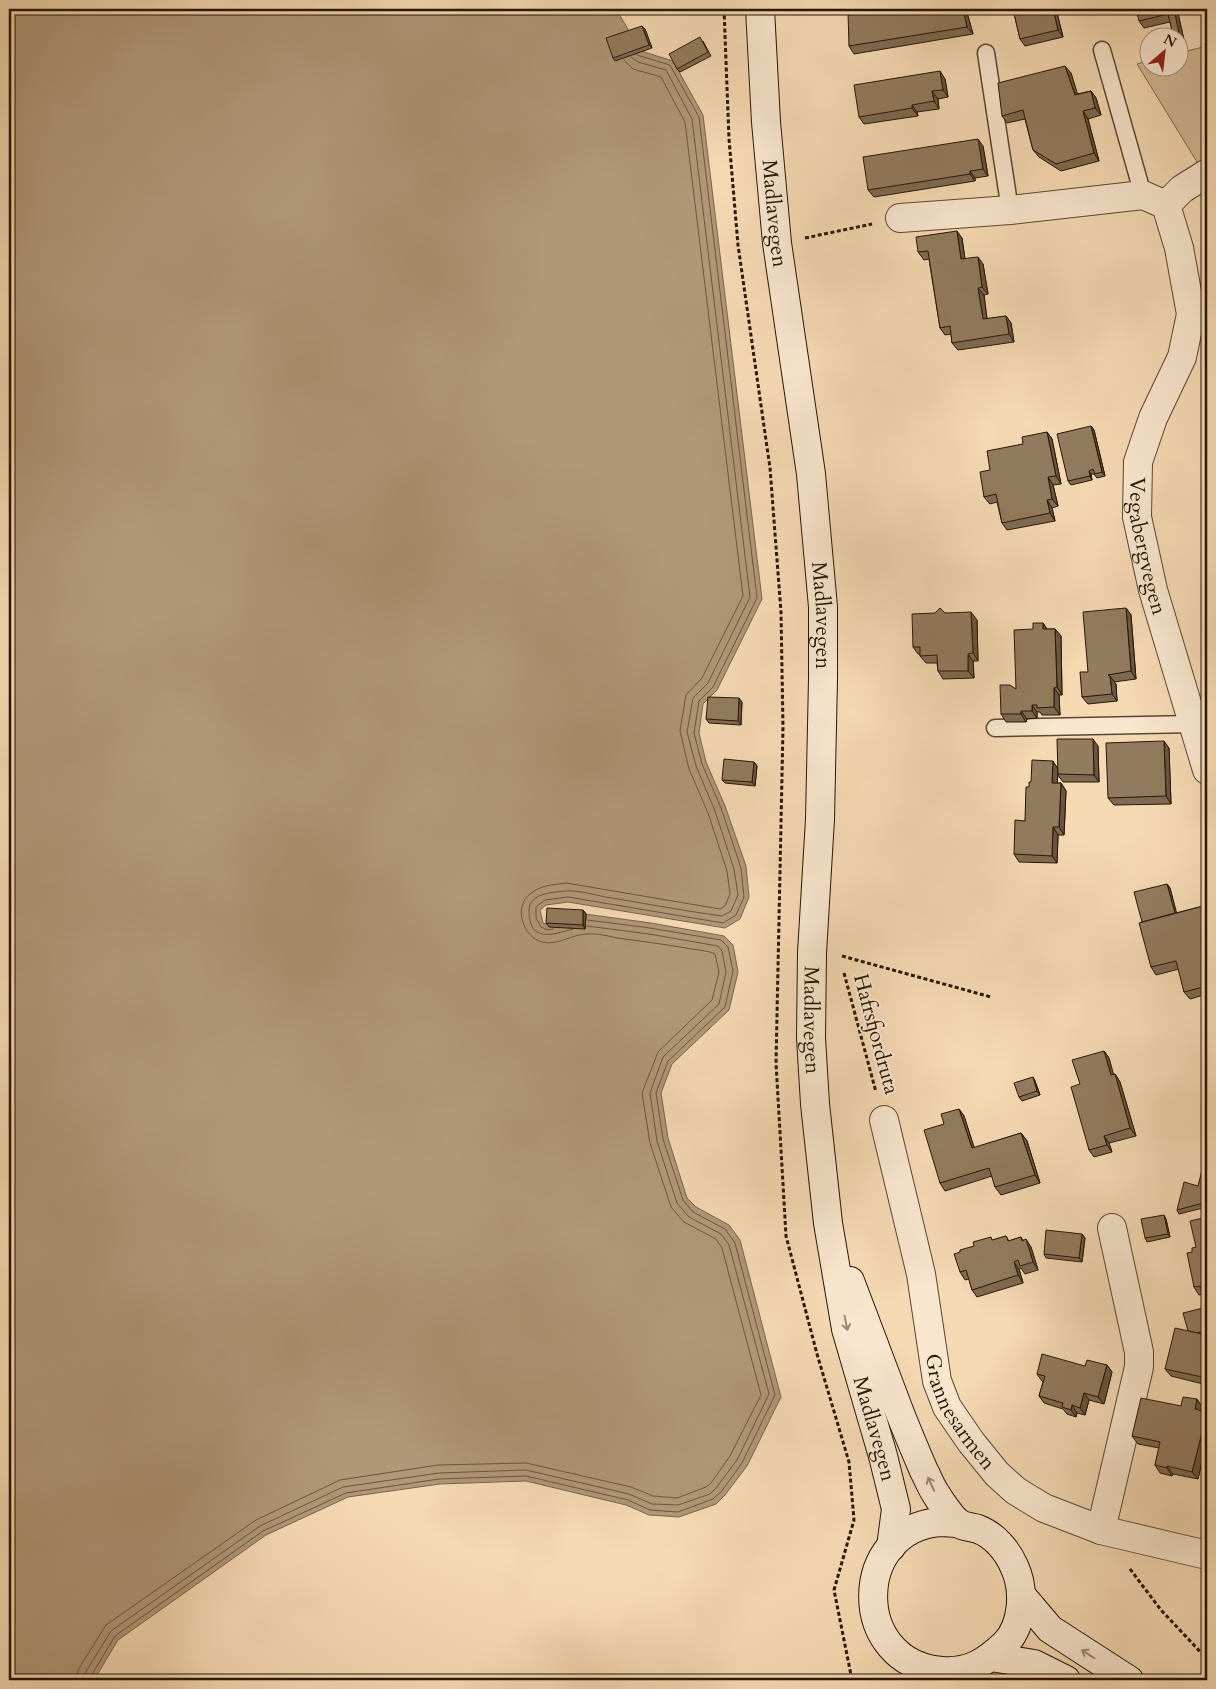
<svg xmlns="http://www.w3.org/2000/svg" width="1216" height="1689" font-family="Cardo,serif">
	<rect width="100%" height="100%" fill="#f5d9b3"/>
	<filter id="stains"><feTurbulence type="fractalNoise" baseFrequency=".004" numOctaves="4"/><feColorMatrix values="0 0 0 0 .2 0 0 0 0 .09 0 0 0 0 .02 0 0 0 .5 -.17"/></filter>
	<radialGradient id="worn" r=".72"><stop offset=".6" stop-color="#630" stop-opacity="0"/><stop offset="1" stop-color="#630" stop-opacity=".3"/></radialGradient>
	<path fill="#d2b895" stroke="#7c674c" d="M1207,46v156l-10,-40 -60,-98 11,-3v7h30l1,-15z"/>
	<path fill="#af9777" stroke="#796349" d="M9,9h607l25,42 32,10 30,54 59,484 -45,91 -14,14 -4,29 7,29 19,44 21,60 3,31 -9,22 -15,9 -157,-26 -22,3 -6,5 3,13 6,2 36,-11 66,9 73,13 9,9 5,27 -9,38 -57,54 -11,29 7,45 19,60 9,9 33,18 11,15 41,157 -34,69 -22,29 -9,9 -37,13 -30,-2 -23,-10 -100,-24 -86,3 -92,13 -82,38 -148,105 -24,40h-85z"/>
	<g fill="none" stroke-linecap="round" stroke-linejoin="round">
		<g stroke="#6b563d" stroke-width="1">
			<path d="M553,929l-5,1 -7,-3 -5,-9v-11l9,-7 23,-3 155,26 13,-8 8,-18 -3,-29 -20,-60 -19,-44 -8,-31 5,-32 14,-14 44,-89 -58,-481 -29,-52 -33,-10"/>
			<path d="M573,929c-21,6 -44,14 -44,-19 0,-17 25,-18 37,-19 15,-1 31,5 46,7 36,6 73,13 110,18l9,-5 7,-16 -4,-26 -19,-58 -19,-45 -9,-34 6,-34 15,-15 42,-86 -58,-478 -26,-49 -28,-8 -7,-5"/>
			<path d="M76,1680l2,-10 28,-45 150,-105 84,-40 98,-15 88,-2 105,24 22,9 24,2 29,-11 5,-4 19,-27 31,-61 -39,-147 -6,-9 -32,-17 -13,-15 -21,-64 -8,-50 16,-41 54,-52 7,-28 -4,-18c-8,-4 -20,-4 -29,-6 -23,-4 -46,-7 -69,-10 -9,-2 -20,-5 -30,-4 -15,0 -29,12 -45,8 -19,-5 -29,-35 -12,-48 10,-9 23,-9 36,-11l154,26 5,-3 5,-12 -3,-23 -19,-58 -19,-44 -9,-38 6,-36 16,-17 41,-82 -58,-474 -24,-45 -28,-8 -9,-9"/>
			<path d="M84,1680l1,-7 26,-42 149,-105 83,-39 96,-14 87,-3 103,24 23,10 26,1 32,-11 6,-6 21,-28 32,-66 -40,-149 -8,-11 -32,-17 -12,-14 -20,-62 -7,-48 13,-36 56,-53 7,-32 -4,-21 -4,-5 -69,-12 -62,-8"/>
			<path d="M90,1680l1,-4 24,-40 148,-105 83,-38 93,-14 87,-3 102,24 22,10 28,2 35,-13 8,-7 21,-29 33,-68 -40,-152 -10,-14 -32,-17 -10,-12 -20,-61 -7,-46 12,-32 57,-54 8,-36 -5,-24 -7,-7 -71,-12 -63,-8"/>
		</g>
		<g stroke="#5a472f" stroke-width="19">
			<g id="lane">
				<path d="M1102,50l41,145"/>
				<path d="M986,53l24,157"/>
				<path d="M995,728l199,-4"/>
			</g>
		</g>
		<g stroke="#5a472f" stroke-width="30">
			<g id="street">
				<path d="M1166,205l16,-16 24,-15"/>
				<path id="s1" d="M900,218l110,-8 133,-15 23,10 13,43 12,66 -9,43 -29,61 -15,44 -1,55 16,73 54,180"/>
				<path id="s2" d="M884,1120l37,154 16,107 10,26 24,35 26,32 19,17 28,17 57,22 106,25"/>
				<path d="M1101,1530l38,-163v-15l-27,-124"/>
			</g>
		</g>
		<g stroke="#271603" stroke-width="30">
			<g id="secondary">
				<path id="s3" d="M760,9l6,113 11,121 34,231 12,133v72l-3,140 -8,134 -1,85 4,66 13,119 18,106 37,127 13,53 -5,38"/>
				<path d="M850,1281c16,42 32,85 48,127 8,21 17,42 26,63 4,7 7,16 12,23 4,7 17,26 24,30 5,3 12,3 18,5 16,6 29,21 36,37 11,23 10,58 -9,78 -19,18 -36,29 -63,27 -93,-8 -90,-142 -2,-149 6,0 13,1 19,1"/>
				<path d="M1022,1596l28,33 79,51"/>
				<path d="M991,1657l43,7 32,16"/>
			</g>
		</g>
		<g stroke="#271603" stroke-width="3" stroke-dasharray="4 2.5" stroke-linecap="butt">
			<path d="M724,9l5,130 9,106 32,223 11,144 2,116 -7,335 10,173 31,118 32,108 5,58 -20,70 18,90"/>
			<path d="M659,13l35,-4"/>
			<path d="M805,238l67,-14"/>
			<path d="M842,956l149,41"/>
			<path d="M844,973l32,119"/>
			<path d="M1130,1569l31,41 46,49"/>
		</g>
		<use href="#lane" stroke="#f8e6ce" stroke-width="16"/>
		<use href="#street" stroke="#f8e6ce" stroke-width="28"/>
		<use href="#secondary" stroke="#f8e6ce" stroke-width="28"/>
	</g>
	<g fill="#7e6a52" stroke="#271603">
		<path d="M862,9h104l7,25 -119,20 -5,-8z"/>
		<path d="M1013,9h43l7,28 -38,9 -5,-7z"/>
		<path d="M1177,9l7,31 -6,2v-4h-3l-2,-4 -3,-12 -26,6 -5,-7z"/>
		<path d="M642,26l3,3 7,19 -37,13 -2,-3z"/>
		<path d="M703,41l8,15 -31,16 -3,-3z"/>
		<path d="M1071,73l6,21 14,-3 5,7 5,17 -13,4 11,42 -38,10 -22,-14 -6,-7 -8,-31 -18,4 -5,-7z"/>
		<path d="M945,79l3,18 -10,2 1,10 -22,3 1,4 -54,8 -5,-7z"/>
		<path d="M983,146l5,30 -13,2v3l-101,16 -6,-7z"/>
		<path d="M962,238l3,21 18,5 5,30 -4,1 3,24 19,-3 5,7 3,19 -56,8 -6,-7 -1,-9 -6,1 -5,-7 -11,-69 -5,1 -6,-8z"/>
		<path d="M1091,426l3,4 11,46 -8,2 -3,-4h-3l1,6 -21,5 -3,-4z"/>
		<path d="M1047,432l5,7 9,45 -8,1 5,21 -6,2 3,13 -48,9 -5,-7 -5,-21 -7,2 -6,-7 6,-27 33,-26z"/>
		<path d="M1126,608l5,7 5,64 -22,3 2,2 1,17 -29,3 -6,-7z"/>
		<path d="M945,613l32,7 1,41h-5l1,17 -31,1 -5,-8 -1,-8h-11l-6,-7v-2h-2l-5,-7z"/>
		<path d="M1043,623l4,6h8l6,7 1,59h-3l1,20h-18l-2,-3h-3v6l-10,1 -1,3h-20l-5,-8 15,-25 17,-60z"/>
		<path d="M742,702l-1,23 -32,-2 -3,-4z"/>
		<path d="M1098,746l1,36h-36l-5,-7 -1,8h4l5,8 -2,44h-6l-1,28 -38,-1 -5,-8 11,-33 6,-39z"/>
		<path d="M1169,748l2,56 -57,1 -6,-7z"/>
		<path d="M754,762l3,4 -2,20 -30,-3 -3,-3z"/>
		<path d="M1167,884l3,4 6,25 31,-8v89l-17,5 -6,-7 -5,-23 -23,6 -5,-8 -9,-45z"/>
		<path d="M583,910l3,4 -1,15 -36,-2 -3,-4z"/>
		<path d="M1104,1051l5,7 4,17 2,-1 5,8 16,54 -27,7 3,9 -18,5 -5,-7 -9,-66z"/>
		<path d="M1033,1077l2,4 5,14 -18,6 -3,-4z"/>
		<path d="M959,1109l5,7 10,32 47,-15 6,8 13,42 -39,12 -6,-8 -3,-11 -47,15 -5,-8 4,-59z"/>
		<path d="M1203,1159l4,1v47l-28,7 -2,-4 21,-24 8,-23z"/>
		<path d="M1207,1217v78h-2l-1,-1 -5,1 -5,-8 -2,-35 4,-5z"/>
		<path d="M1166,1219l4,18 -23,5 -2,-4z"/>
		<path d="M1082,1234l3,4 -3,24 -36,-4 -2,-4z"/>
		<path d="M1006,1236l3,5 12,-4 2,3 8,7 7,23 -13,4 -4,-6 -2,1 4,14 -46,14 -5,-7 -3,-11 -4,1 -5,-8 33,-32z"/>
		<path d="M1207,1307v78l-36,-9 -6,-7 23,-38z"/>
		<path d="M1107,1365l5,7 -8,32 -15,-4 -4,15 -8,-2 -1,4 -9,-3 -4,-5 -19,-6 -5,-7 4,-14 -1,-1 -5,-7 48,-8z"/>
		<path d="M1207,1389v50l-9,40 -25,-5 -1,2 -12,-3 -5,-8 4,-17 -21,-4 -6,-8 49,-30 16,-7 5,8v4z"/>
	</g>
	<g fill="#665642" stroke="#271603">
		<path d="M963,9h3l7,25 -6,-7z"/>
		<path d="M1053,9h3l7,28 -5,-7z"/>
		<path d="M1174,9h3l7,31 -5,-7z"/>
		<path d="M642,26l3,3 7,19 -3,-3z"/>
		<path d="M1065,66l6,7 9,29 -5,-7z"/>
		<path d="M940,71l5,8 3,18 -5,-7z"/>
		<path d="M932,91l6,8 1,10 -5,-8z"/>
		<path d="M1091,91l5,7 5,17 -6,-7z"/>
		<path d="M912,105l5,7 1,4 -6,-8z"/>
		<path d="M1083,111l5,8 11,42 -5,-8z"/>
		<path d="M978,139l5,7 5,30 -5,-7z"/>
		<path d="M970,171l5,7v3l-5,-7z"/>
		<path d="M957,231l5,7 4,29 -5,-8z"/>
		<path d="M978,257l5,7 5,30 -6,-7z"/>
		<path d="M978,288l6,7 4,32 -5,-8z"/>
		<path d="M1006,316l5,7 3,19 -5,-8z"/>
		<path d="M1091,426l3,4 11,46 -3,-4z"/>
		<path d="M1047,432l5,7 9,45 -5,-8z"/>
		<path d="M1089,471l2,3 1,6 -2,-4z"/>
		<path d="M1048,477l5,8 5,21 -6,-7z"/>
		<path d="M1047,500l5,8 3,13 -5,-8z"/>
		<path d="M1126,608l5,7 5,64 -5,-8z"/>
		<path d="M971,612l6,8 1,41 -5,-8z"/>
		<path d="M1043,623l5,8 -5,-2z"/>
		<path d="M1055,629l6,7 1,59 -5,-8z"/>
		<path d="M968,654l5,7 1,17 -6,-7z"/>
		<path d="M1110,676l6,8 1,17 -5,-7z"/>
		<path d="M1054,688l5,7 1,20 -6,-8z"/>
		<path d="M739,698l3,4 -1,23 -3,-4z"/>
		<path d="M1032,705l5,7v6l-5,-7z"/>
		<path d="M1021,711l6,8 -1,3 -5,-8z"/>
		<path d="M1093,739l5,7 1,36 -5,-7z"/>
		<path d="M1164,741l5,7 2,56 -5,-8z"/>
		<path d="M1053,761l5,8 -1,21 -5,-7z"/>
		<path d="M754,762l3,4 -2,20 -3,-4z"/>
		<path d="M1061,783l5,8 -2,44 -5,-8z"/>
		<path d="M1053,827l5,8 -1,28 -5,-7z"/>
		<path d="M1167,884l3,4 8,30 -3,-4z"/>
		<path d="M583,910l3,4 -1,15 -2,-4z"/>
		<path d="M1104,1051l5,7 7,25 -5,-8z"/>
		<path d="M1115,1074l5,8 16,54 -6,-8z"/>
		<path d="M1033,1077l2,4 5,14 -3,-4z"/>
		<path d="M959,1109l5,7 13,40 -5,-8z"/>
		<path d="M1021,1133l6,8 13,42 -5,-8z"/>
		<path d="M1104,1136l5,7 3,9 -5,-7z"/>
		<path d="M1164,1215l2,4 4,18 -2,-3z"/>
		<path d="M1082,1234l3,4 -3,24 -3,-4z"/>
		<path d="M1026,1239l5,8 7,23 -5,-8z"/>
		<path d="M1014,1262l5,7 4,14 -5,-8z"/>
		<path d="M1107,1365l5,7 -8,32 -6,-7z"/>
		<path d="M1084,1393l5,7 -4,15 -5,-7z"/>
		<path d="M1197,1399l5,8 -2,10 -5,-8z"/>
		<path d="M1072,1405l5,8 -1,4 -5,-7z"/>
		<path d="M1205,1421l2,4v14l-9,40 -6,-7z"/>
		<path d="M1167,1466l6,8 -1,2 -5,-8z"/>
	</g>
	<g fill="#927b5f" stroke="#271603">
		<path d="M862,9h101l4,18 -118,19 -1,-34z"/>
		<path d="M1013,9h40l5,21 -38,9z"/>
		<path d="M1136,9h38l5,24 -6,1 -5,-20 -29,7z"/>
		<path d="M642,26l7,19 -36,13 -7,-20z"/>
		<path d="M700,37l8,15 -31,17 -8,-15z"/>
		<path d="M1065,66l10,29 16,-4 4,17 -12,3 11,42 -38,11 -23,-14 -10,-40 -21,6 -4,-33z"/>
		<path d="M940,71l3,19 -11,1 2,10 -22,4v3l-53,9 -5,-32z"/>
		<path d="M978,139l5,30 -13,2v3l-102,16 -5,-33z"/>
		<path d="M957,231l4,28 17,-2 4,30 -4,1 5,31 23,-3 3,18 -57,9 -2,-17 -10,2 -12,-77 -10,1 -2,-15z"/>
		<path d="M1091,426l11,46 -7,2 -2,-5 -4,2 1,5 -22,5 -11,-47z"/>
		<path d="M1047,432l9,44 -8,1 4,22 -5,1 3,13 -48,10 -6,-29 -12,3 -4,-25 10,-2 -3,-19 36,-7 -1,-7z"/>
		<path d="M940,608l5,5 26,-1 2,41 -5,1v17h-30l-1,-16 -17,1v-9h-7l-1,-33 23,-1z"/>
		<path d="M1126,608l5,63 -23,4 2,1 2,18 -30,3 -2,-25h8l-5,-60z"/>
		<path d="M1033,623h10v6h12l2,58 -3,1v19l-17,1v-3h-5v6h-11v3h-20l-1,-29h10l6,4 -2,-59 19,-1z"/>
		<path d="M708,697l31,1 -1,23 -32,-2z"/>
		<path d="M1057,739h36l1,36 -36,-1z"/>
		<path d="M1164,741l2,55 -58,2 -2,-55z"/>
		<path d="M724,759l30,3 -2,20 -30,-2z"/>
		<path d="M1032,760l21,1 -1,22h9l-2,44h-6l-1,29 -38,-2 1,-34 10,1 1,-34h3v-5h2z"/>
		<path d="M1167,884l8,29 -33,9 -8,-30z"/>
		<path d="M1207,905v81l-23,6 -8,-31 -25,6 -12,-44z"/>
		<path d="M547,908l36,2v15l-37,-2z"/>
		<path d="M1104,1051l7,24 4,-1 15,54 -26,8 3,9 -18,5 -18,-63 9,-3 -8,-24z"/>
		<path d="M1033,1077l4,14 -18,6 -5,-14z"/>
		<path d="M959,1109l13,39 49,-15 14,42 -40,12 -6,-19 -49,15 -16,-53 20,-6 -3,-10z"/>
		<path d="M1205,1153h2v7l-4,-1z"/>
		<path d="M1204,1162l3,1v39l-30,8 7,-28 14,4z"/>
		<path d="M1164,1215l4,19 -23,4 -4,-19z"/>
		<path d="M1207,1217v69l-7,2v-2l-6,1 -7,-34 5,-1v-4l4,-1 -6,-26z"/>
		<path d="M1046,1230l36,4 -3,24 -35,-4z"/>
		<path d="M1006,1236l2,5 13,-4 1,4 4,-2 7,23 -13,4 -2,-6 -4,2 4,13 -46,15 -6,-20 -6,2 -6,-18 6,-2v-2l14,-4 -1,-4 18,-5 1,3z"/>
		<path d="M1207,1307v24l-10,2 -9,-2 -5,-18z"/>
		<path d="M1175,1328l32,7v43l-42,-9z"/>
		<path d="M1042,1354l43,12 2,-6 20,5 -9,32 -14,-4 -4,15 -8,-3 -1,5 -9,-3 1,-4 -24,-7 6,-20 -8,-2z"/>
		<path d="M1206,1389h1v33l-2,-1 -13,51 -25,-6v2l-12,-3 5,-23 -28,-6 9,-38 40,8 2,-9 14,2 -2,10 7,2z"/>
	</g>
	<defs><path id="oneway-shaft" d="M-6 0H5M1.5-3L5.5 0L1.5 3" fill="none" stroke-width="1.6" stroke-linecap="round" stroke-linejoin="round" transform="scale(1.25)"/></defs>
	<g stroke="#9a8873">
		<use href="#oneway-shaft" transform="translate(846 1323) rotate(79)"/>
		<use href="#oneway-shaft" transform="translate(931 1484) rotate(-115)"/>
		<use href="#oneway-shaft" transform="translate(1088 1654) rotate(-147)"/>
	</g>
	<g text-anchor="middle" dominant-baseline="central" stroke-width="4" stroke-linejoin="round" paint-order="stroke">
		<g font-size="21" fill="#271603" stroke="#f8e6ce">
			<text stroke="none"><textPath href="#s3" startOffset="205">Madlavegen</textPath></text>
			<text stroke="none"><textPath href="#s1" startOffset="624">Vegabergvegen</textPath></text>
			<text stroke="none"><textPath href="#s3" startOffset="610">Madlavegen</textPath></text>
			<text stroke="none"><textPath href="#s3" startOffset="1015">Madlavegen</textPath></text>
			<text transform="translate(876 1034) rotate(75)">Hafrsfjordruta</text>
			<text stroke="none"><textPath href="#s2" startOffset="304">Grannesarmen</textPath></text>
			<text stroke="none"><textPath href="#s3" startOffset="1430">Madlavegen</textPath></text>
		</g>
	</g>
	<rect width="1216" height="1689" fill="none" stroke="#f5d9b3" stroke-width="30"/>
	<rect x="10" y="10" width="1196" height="1669" fill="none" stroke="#271603" stroke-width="2.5"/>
	<rect x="15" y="15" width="1186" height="1659" fill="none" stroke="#271603"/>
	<g transform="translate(1164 52) rotate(28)"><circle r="24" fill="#f8e6ce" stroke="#a4937d"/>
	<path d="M0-4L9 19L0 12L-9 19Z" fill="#8f2418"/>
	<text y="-8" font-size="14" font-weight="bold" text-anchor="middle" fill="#271603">N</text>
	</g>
	<rect width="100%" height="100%" filter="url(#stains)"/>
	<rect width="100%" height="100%" fill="url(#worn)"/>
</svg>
